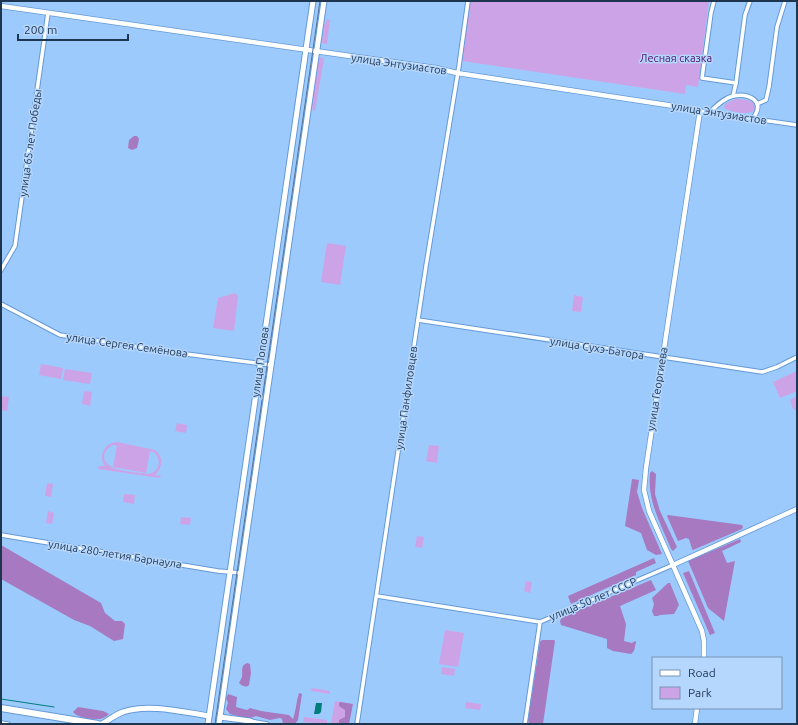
<svg xmlns="http://www.w3.org/2000/svg" width="798" height="725" font-family="Ubuntu,sans-serif">
	<rect width="100%" height="100%" fill="#9dcafd"/>
	<g fill="#cda3e7" fill-rule="evenodd">
		<path d="M470,1h239l-11,86 -12,-2 -1,9 -223,-33z"/>
		<path d="M327,19l3,1 -3,24 -5,-1 2,-17z"/>
		<path d="M320,57l4,2 -9,52 -2,-1 -1,-4 6,-46z"/>
		<path d="M735,99l13,1 6,3 1,7c-7,6 -24,2 -31,-2l1,-4z"/>
		<path d="M327,243l19,3 -6,39 -19,-3z"/>
		<path d="M235,293l3,3 -4,35 -21,-3 5,-30z"/>
		<path d="M574,295l9,2 -2,15 -9,-1z"/>
		<path d="M41,364l22,4 -2,11 -22,-4z"/>
		<path d="M65,369l27,4 -2,11 -27,-4z"/>
		<path d="M797,371v20l-17,7 -7,-16z"/>
		<path d="M84,391l8,1 -2,14 -8,-2z"/>
		<path d="M1,396l8,1 -2,14 -6,-1z"/>
		<path d="M797,396v14l-4,-1 -3,-9z"/>
		<path d="M177,423l10,2 -1,8 -11,-2z"/>
		<path d="M117,442l38,8c9,7 8,17 0,25l6,1 -1,2 -62,-9 1,-3h6c-7,-10 -1,-23 12,-24zM113,445l41,7c8,8 6,20 -6,22 -11,-2 -43,-2 -44,-17 0,-6 5,-10 9,-12z"/>
		<path d="M117,445l33,6 -4,22 -33,-6z"/>
		<path d="M429,445l10,1 -2,17 -11,-2z"/>
		<path d="M47,483l6,1 -2,13 -6,-1z"/>
		<path d="M124,494l11,1 -1,9 -11,-2z"/>
		<path d="M48,511l6,2 -2,11 -6,-1z"/>
		<path d="M181,517l10,1 -1,7 -10,-1z"/>
		<path d="M417,536l7,1 -2,11 -7,-1z"/>
		<path d="M526,581l6,1 -2,11 -6,-2z"/>
		<path d="M445,630l19,3 -6,34 -19,-3z"/>
		<path d="M442,667l13,2 -1,7 -13,-2z"/>
		<path d="M312,688l18,3v3l-19,-3z"/>
		<path d="M335,701l17,3 -3,20h-18z"/>
		<path d="M466,702l15,2 -1,6 -15,-2z"/>
		<path d="M304,717l23,3v4l-24,-2z"/>
	</g>
	<g fill="#a679c1">
		<path d="M134,136h3l2,3 -2,9 -5,2 -4,-2 1,-8z"/>
		<path d="M652,471l4,3 -1,20 5,17 17,36 -4,4 -2,-2c-10,-25 -24,-48 -21,-76z"/>
		<path d="M632,479l7,1 -2,12 5,16 20,46 -6,1 -9,-5 -6,-17 -16,-7z"/>
		<path d="M668,515l74,10 1,2 -1,2 -49,21 -1,-1 -3,-10 -3,-1 -8,3 -11,-25z"/>
		<path d="M740,539l1,3 -19,9 5,12 8,-2 -11,60 -16,-13 -20,-47z"/>
		<path d="M1,545l100,58 4,10 10,8h7l3,3 -2,15 -9,2 -24,-15 -16,-6 -73,-41z"/>
		<path d="M654,558l2,5 -20,9v3l-65,29 -3,-8z"/>
		<path d="M689,571l26,62 -5,2 -27,-62z"/>
		<path d="M651,580l5,10 -36,16 6,18 -2,17 8,2 3,-2 1,1 -2,9 -3,3 -18,-3 -6,-3v-9l-46,-14 -1,-4 2,-4z"/>
		<path d="M668,583h2l9,22 -5,9 -14,1 -2,1h-4l-2,-5 2,-7 -2,-6z"/>
		<path d="M542,640h12l1,1 -12,83h-14l-1,-4 12,-78z"/>
		<path d="M247,663l3,1 1,9 -2,12c-3,3 -7,1 -10,-2 1,-2 2,-4 3,-6 1,-6 -2,-11 5,-14z"/>
		<path d="M299,693l3,1 -4,26 -3,4h-12l-1,-5 -2,-1 -10,2 -14,-4 -8,3 -3,-1 -15,-4 -4,-5 2,-6 -2,-5 2,-4 9,3 -1,10 11,3 3,-2 11,3 28,4 4,4c3,-8 3,-17 6,-26z"/>
		<path d="M340,702l13,2 -4,20 -10,-1v-3l6,-3v-7l-6,-4v-3z"/>
		<path d="M78,707l25,4 6,3c-2,2 -4,3 -6,4 -6,3 -26,0 -30,-6z"/>
	</g>
	<path fill="#007d7b" d="M316,703h6l-1,9 -2,2h-5z"/>
	<g fill="none" stroke-linecap="round" stroke-linejoin="round">
		<path stroke="#007d7b" stroke-width="1" d="M1,699l53,8"/>
		<g stroke="#649ad8" stroke-width="5.5">
			<g id="minor">
				<path d="M714,1l-3,12 -9,65 34,5 -3,13"/>
				<path d="M736,83l9,-68 5,-14"/>
				<path d="M757,104l9,-4 3,-13 8,-60 8,-26"/>
				<path d="M700,111l97,14"/>
				<path d="M710,112c6,-6 14,-14 23,-16 16,-3 33,5 20,22"/>
				<path d="M1,270l14,-24 33,-233"/>
				<path d="M1,304l59,31 126,19 85,11"/>
				<path d="M418,320l344,52 15,-5 20,-10"/>
				<path d="M1,535l217,36 23,2"/>
				<path d="M377,596l163,26 133,-57"/>
				<path d="M255,722l12,2"/>
				<path d="M1,723l7,1"/>
				<path d="M357,724l69,-458 33,-200 9,-65"/>
				<path d="M525,724l15,-102"/>
			</g>
		</g>
		<g stroke="#649ad8" stroke-width="6">
			<g id="tertiary">
				<path d="M1,6l349,50 86,12 21,5 230,35 13,3 -54,357 -2,22 5,21 53,120 2,10v17"/>
				<path d="M673,565l124,-56"/>
				<path d="M695,724l2,-16"/>
			</g>
		</g>
		<g stroke="#649ad8" stroke-width="7">
			<g id="secondary">
				<path d="M220,717l30,4 7,3"/>
				<path d="M102,724c7,-4 14,-10 21,-12 25,-9 60,0 86,4"/>
				<path d="M208,724l105,-723"/>
				<path d="M219,724l105,-723"/>
			</g>
		</g>
		<g stroke="#649ad8" stroke-width="8">
			<path id="primary" d="M1,708l97,16"/>
		</g>
		<use href="#minor" stroke="#fff" stroke-width="3.5"/>
		<use href="#tertiary" stroke="#fff" stroke-width="4.5"/>
		<use href="#secondary" stroke="#fff" stroke-width="5"/>
		<use href="#primary" stroke="#fff" stroke-width="6"/>
		<path stroke="#527296" stroke-width="1" d="M215,724l105,-723"/>
	</g>
	<g text-anchor="middle" dominant-baseline="central" stroke-width="3" stroke-linejoin="round" paint-order="stroke">
		<g font-size="11" fill="#4e126a" stroke="#b5d6fd">
			<text x="676" y="58">Лесная сказка</text>
		</g>
		<g font-size="11" fill="#1e354f" stroke="#b5d6fd">
			<text transform="translate(399 64) rotate(8)">улица Энтузиастов</text>
			<text transform="translate(719 113) rotate(9)">улица Энтузиастов</text>
			<text transform="translate(30 143) rotate(-82)">улица 65 лет Победы</text>
			<text transform="translate(127 345) rotate(8)">улица Сергея Семёнова</text>
			<text transform="translate(597 348) rotate(9)">улица Сухэ-Батора</text>
			<text transform="translate(260 362) rotate(-82)">улица Попова</text>
			<text transform="translate(657 389) rotate(-81)">улица Георгиева</text>
			<text transform="translate(406 398) rotate(-82)">улица Панфиловцев</text>
			<text transform="translate(115 554) rotate(9)">улица 280-летия Барнаула</text>
			<text transform="translate(593 599) rotate(-23)">улица 50 лет СССР</text>
		</g>
	</g>
	<rect width="798" height="725" fill="none" stroke="#1e354f" stroke-width="4"/>
	<rect x="652" y="657" width="130" height="52" fill="#b5d6fd" stroke="#7996b7"/>
	<rect x="660" y="670" width="20" height="6" fill="#ffffff" stroke="#7996b7"/>
	<text x="688" y="677" font-size="12" fill="#1e354f">Road</text>
	<rect x="660" y="687" width="20" height="12" fill="#cda3e7" stroke="#7996b7"/>
	<text x="688" y="697" font-size="12" fill="#1e354f">Park</text>
	<path d="M18 34v6h110v-6" fill="none" stroke="#1e354f" stroke-width="2"/>
	<text x="24" y="34" font-size="12" fill="#1e354f" stroke="#b5d6fd" stroke-width="3" paint-order="stroke">200 m</text>
</svg>
